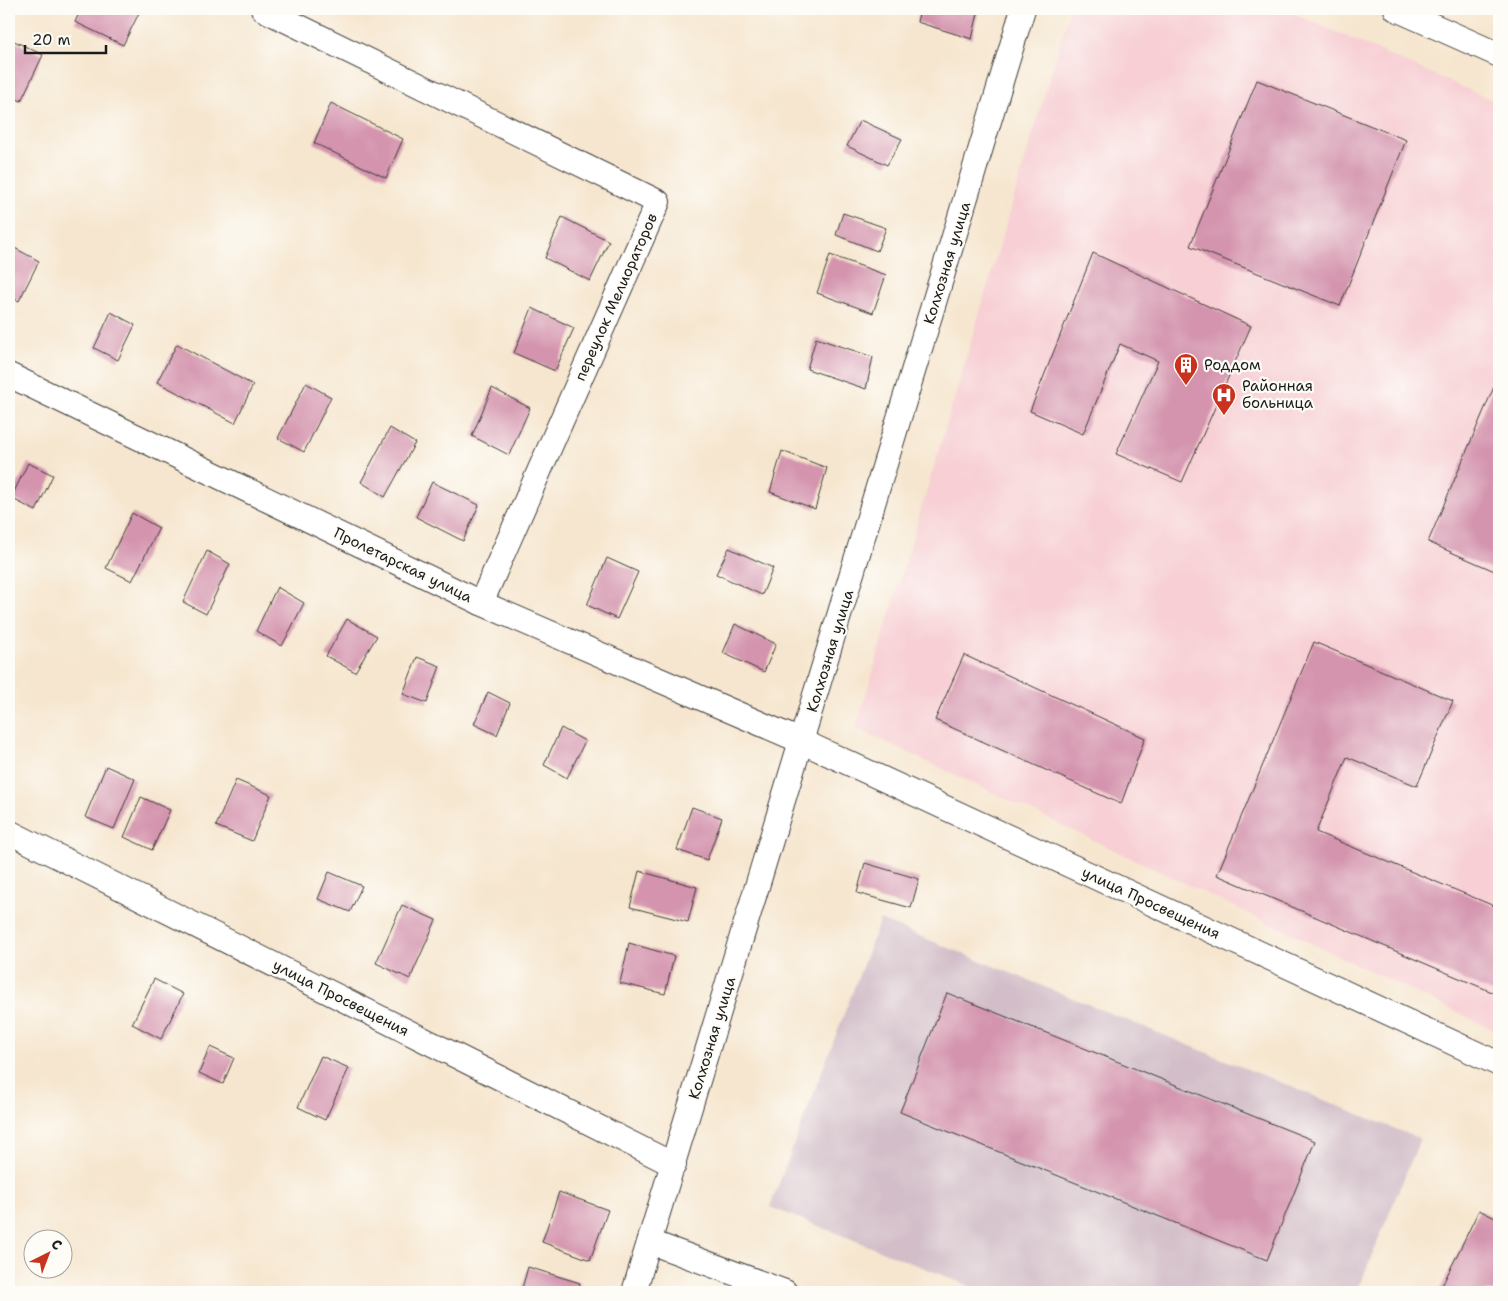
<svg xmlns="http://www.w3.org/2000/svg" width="1508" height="1301" font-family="'Shantell Sans',sans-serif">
	<rect width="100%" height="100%" fill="#fdfcf7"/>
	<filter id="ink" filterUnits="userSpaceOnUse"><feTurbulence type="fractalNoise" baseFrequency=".02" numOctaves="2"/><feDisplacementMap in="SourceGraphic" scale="10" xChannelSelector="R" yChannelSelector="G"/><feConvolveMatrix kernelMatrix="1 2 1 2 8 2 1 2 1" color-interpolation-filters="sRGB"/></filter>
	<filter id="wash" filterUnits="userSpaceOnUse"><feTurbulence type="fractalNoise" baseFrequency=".0096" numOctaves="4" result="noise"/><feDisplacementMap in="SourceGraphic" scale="20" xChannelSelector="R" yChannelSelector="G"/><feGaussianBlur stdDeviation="1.12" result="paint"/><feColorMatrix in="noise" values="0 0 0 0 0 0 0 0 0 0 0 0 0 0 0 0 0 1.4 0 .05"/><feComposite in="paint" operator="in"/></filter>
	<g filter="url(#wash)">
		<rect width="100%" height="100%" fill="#f6e6cf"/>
		<path fill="#f7cfd4" d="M1070,9h213l216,94v929l-643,-304z"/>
		<path fill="#d2bdc8" d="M880,920l540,219 -63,153h-372l-215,-85z"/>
		<g id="blocks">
			<g fill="#d494ae">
				<path d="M81,9h60l-18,36 -48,-23z"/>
				<path d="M920,9h59l-7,30 -55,-17z"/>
				<path d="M10,39l33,16 -22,46 -12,-6z"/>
				<path d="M1257,80l149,60 -66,166 -150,-60z"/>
				<path d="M331,103l72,36 -17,39 -72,-35z"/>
				<path d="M860,120l42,19 -15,26 -40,-19z"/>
				<path d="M843,213l43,15 -9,23 -41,-16z"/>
				<path d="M562,217l47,24 -19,40 -45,-23z"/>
				<path d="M9,245l30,16 -20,40 -10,-4z"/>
				<path d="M1093,253l158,73 -69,156 -66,-28 42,-93 -38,-17 -37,90 -53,-23z"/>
				<path d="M830,255l56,20 -13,38 -56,-20z"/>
				<path d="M532,308l42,20 -19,43 -41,-18z"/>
				<path d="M111,312l24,13 -17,35 -24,-12z"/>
				<path d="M816,338l57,19 -7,32 -59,-20z"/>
				<path d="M177,344l76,41 -18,38 -78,-41z"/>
				<path d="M1499,375v198l-71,-31z"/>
				<path d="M306,383l25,14 -27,55 -26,-14z"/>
				<path d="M492,388l38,20 -21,47 -37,-19z"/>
				<path d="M390,428l25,15 -30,54 -24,-15z"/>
				<path d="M782,451l45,17 -12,41 -45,-17z"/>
				<path d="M28,463l25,12 -17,36 -25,-13z"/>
				<path d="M432,482l47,23 -16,36 -47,-24z"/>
				<path d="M132,513l27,15 -27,53 -26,-13z"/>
				<path d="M729,548l44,20 -11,27 -46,-21z"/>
				<path d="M207,551l23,13 -24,50 -23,-12z"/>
				<path d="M607,558l31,14 -21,47 -30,-14z"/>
				<path d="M277,587l27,16 -22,43 -26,-15z"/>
				<path d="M347,619l30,17 -22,36 -29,-16z"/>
				<path d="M735,624l41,20 -12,28 -41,-19z"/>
				<path d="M1314,642l139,59 -36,85 -70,-29 -31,75 183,76v87l-282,-120z"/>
				<path d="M964,655l181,83 -24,66 -186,-84z"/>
				<path d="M417,657l23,9 -13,37 -24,-9z"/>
				<path d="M488,692l22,11 -13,32 -23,-11z"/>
				<path d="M561,728l24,13 -18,37 -23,-13z"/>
				<path d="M106,766l29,13 -21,50 -29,-12z"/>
				<path d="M236,780l35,15 -19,46 -36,-15z"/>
				<path d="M141,797l29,13 -18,40 -28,-13z"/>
				<path d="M692,807l30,11 -15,42 -30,-10z"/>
				<path d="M865,863l54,16 -8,29 -54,-15z"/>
				<path d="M639,871l58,16 -9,35 -58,-15z"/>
				<path d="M329,872l33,14 -12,26 -32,-13z"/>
				<path d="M402,905l34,15 -26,59 -34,-16z"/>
				<path d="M629,943l45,13 -9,38 -45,-11z"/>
				<path d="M154,979l29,15 -22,45 -29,-15z"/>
				<path d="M947,993l368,148 -48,119 -367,-148z"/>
				<path d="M210,1047l24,11 -11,26 -24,-11z"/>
				<path d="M321,1056l28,12 -24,52 -27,-13z"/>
				<path d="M559,1192l49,18 -18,50 -48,-18z"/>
				<path d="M1479,1210l20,10v72h-60z"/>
				<path d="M528,1267l52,16 -2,9h-57z"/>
			</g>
		</g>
	</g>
	<g filter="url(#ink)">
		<use href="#blocks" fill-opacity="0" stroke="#3d3a37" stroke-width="1"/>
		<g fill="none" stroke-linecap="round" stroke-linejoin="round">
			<g stroke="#3d3a37" stroke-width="26">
				<g id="street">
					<path d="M263,9l395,193 -177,401"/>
					<path d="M1396,9l103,46"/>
					<path d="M9,375l472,228 322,139 696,322"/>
					<path d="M9,832l665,333"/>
					<path d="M650,1242l135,50"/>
					<path d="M634,1292l389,-1283"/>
				</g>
			</g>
			<use href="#street" stroke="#fff" stroke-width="24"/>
		</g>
	</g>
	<defs>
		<g id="building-pin" transform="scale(1.25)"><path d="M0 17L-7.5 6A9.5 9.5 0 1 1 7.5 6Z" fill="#c8321e" stroke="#fdfcf7"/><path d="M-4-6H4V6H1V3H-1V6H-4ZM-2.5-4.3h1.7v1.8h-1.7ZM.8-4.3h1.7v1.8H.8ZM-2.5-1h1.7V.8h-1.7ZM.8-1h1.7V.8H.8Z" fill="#fff"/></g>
		<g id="hospital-pin" transform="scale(1.25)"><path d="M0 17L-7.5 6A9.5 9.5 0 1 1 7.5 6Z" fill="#c8321e" stroke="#fdfcf7"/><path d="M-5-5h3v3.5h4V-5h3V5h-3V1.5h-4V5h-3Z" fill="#fff"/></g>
	</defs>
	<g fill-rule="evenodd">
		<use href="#building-pin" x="1186" y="365"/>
		<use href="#hospital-pin" x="1224" y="395"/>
	</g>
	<g text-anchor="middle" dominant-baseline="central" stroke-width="4.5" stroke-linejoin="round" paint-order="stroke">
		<g font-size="15" fill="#1c1c1c" stroke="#fdfcf7">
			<text transform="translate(947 263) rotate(-73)">Колхозная улица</text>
			<text transform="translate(616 297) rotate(-66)">переулок Мелиораторов</text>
			<text transform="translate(403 565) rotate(26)">Пролетарская улица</text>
			<text transform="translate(830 651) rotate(-73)">Колхозная улица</text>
			<text transform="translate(1151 903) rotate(25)">улица Просвещения</text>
			<text transform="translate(341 998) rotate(27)">улица Просвещения</text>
			<text transform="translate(712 1038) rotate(-73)">Колхозная улица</text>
		</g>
		<g font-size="15" fill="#1c1c1c" stroke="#fdfcf7" text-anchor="start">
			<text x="1204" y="365">Роддом</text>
			<text x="1242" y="386">Районная<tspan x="1242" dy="17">больница</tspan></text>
		</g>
	</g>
	<rect width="1508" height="1301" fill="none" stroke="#fdfcf7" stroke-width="30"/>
	<g transform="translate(48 1254) rotate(42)"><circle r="24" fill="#fdfcf7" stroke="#a3a29f"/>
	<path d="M0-4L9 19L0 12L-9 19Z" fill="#c8321e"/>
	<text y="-8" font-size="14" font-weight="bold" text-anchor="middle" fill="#1c1c1c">С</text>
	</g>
	<path d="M25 45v8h81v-8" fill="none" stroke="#1c1c1c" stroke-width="2.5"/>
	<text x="32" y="45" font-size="15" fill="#1c1c1c" stroke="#fdfcf7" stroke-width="4" paint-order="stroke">20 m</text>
</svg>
